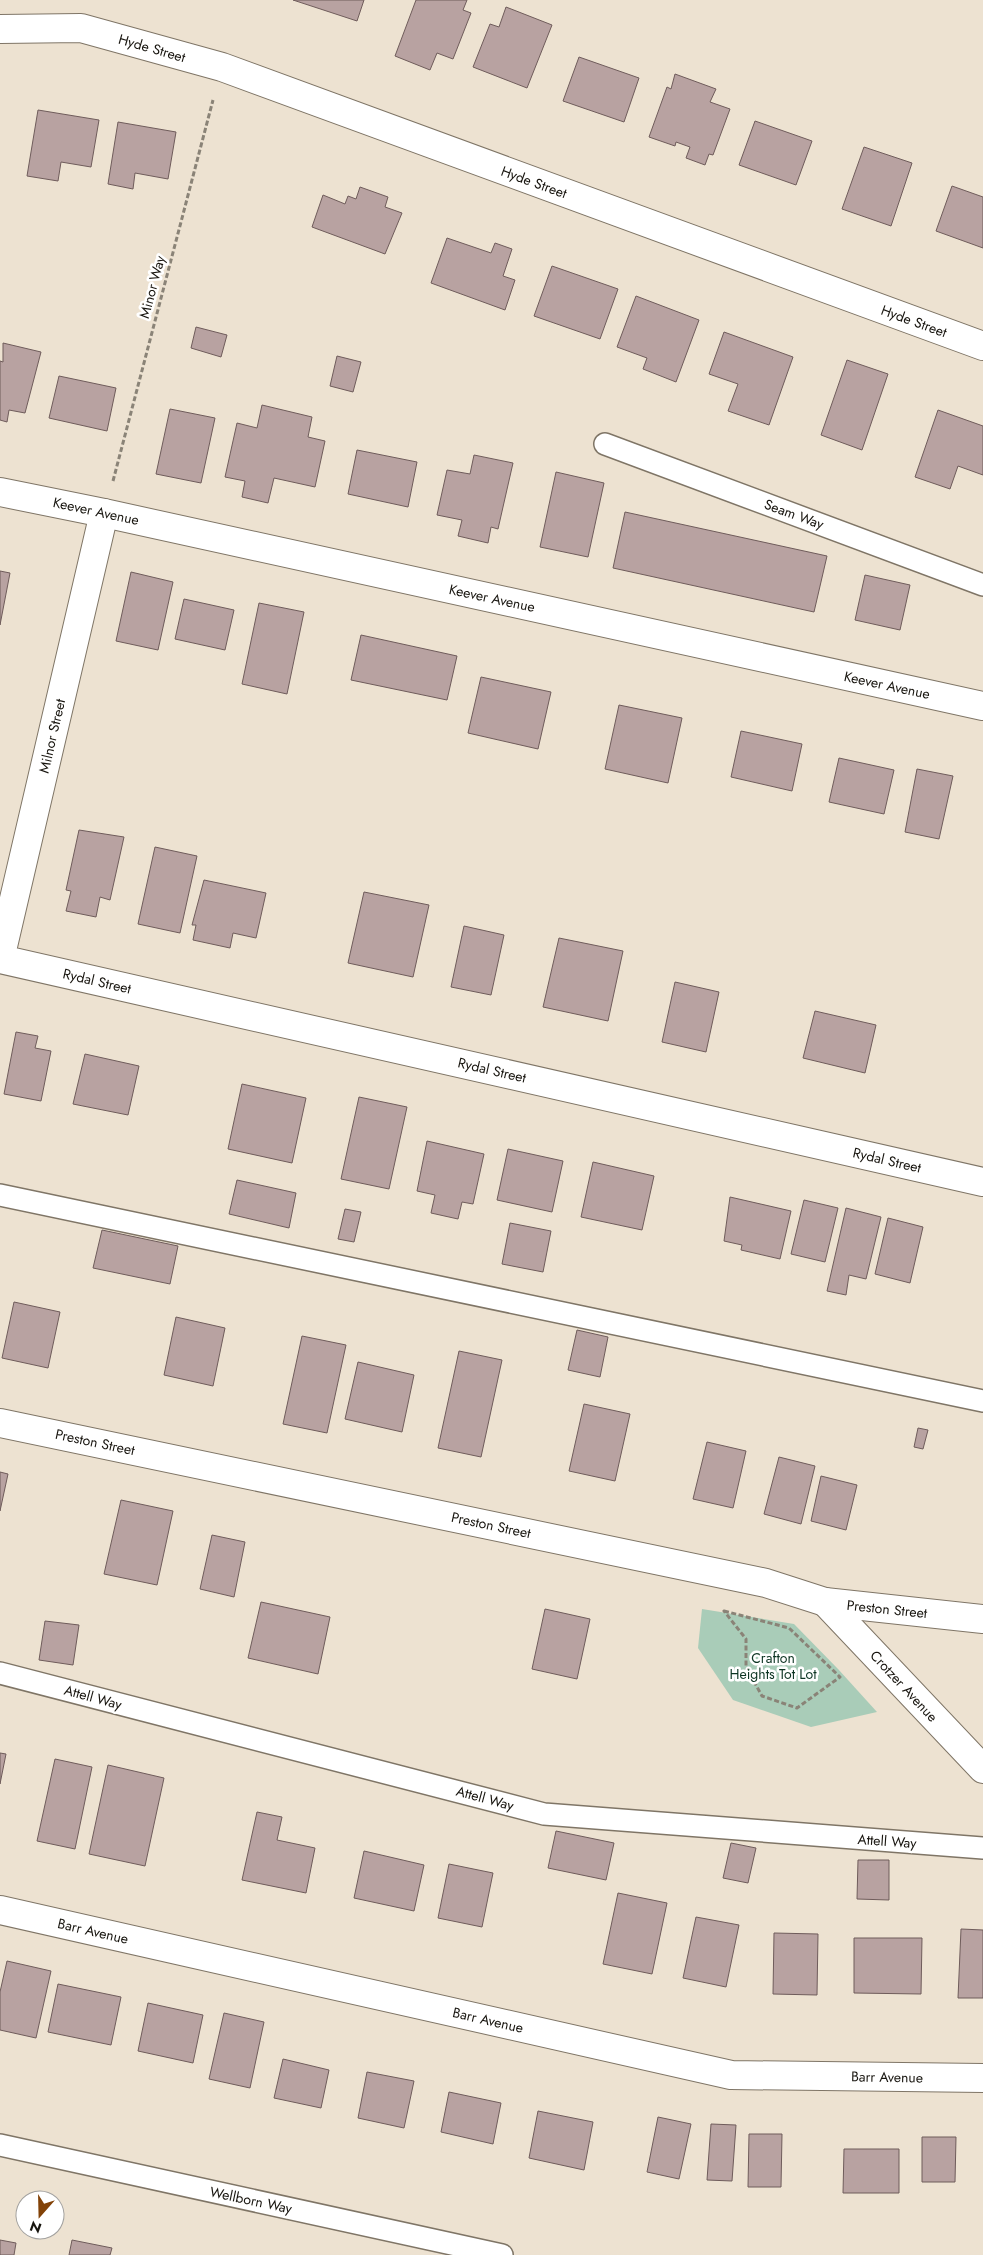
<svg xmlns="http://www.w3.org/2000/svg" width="983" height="2255" font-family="Jost,sans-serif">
	<rect width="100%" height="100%" fill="#ede2d1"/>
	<path fill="#a9ccb8" d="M702,1609l92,15 44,45 39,43 -66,15 -78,-27 -35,-52z"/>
	<g fill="#b8a2a1" stroke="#6f5c5b">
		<path d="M293,0h71l-7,21z"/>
		<path d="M416,0h51l-4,10 8,3 -18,46 -16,-6 -7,17 -35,-14z"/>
		<path d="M506,7l46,18 -25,63 -54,-21 17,-43 9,3z"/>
		<path d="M579,57l60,21 -15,44 -61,-21z"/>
		<path d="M675,74l41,15 -6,13 20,7 -17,46 -4,-1 -4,11 -19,-7 4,-11 -14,-5 -1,4 -26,-9 18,-50 4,2z"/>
		<path d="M38,110l61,10 -8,47 -30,-5 -3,19 -31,-5z"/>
		<path d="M755,121l57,20 -16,44 -57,-20z"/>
		<path d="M118,122l58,10 -8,47 -33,-6 -2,16 -25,-5z"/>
		<path d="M864,147l48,16 -21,63 -49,-17z"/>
		<path d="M952,186l31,11v51l-47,-17z"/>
		<path d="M360,187l28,10 -3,10 17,6 -17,41 -73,-27 11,-32 22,9 3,-8 8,3z"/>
		<path d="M447,238l44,15 4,-10 17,6 -9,27 12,4 -10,30 -74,-27z"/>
		<path d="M552,266l66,23 -18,50 -66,-23z"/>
		<path d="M636,296l63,24 -23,62 -33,-13 4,-11 -30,-11z"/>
		<path d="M196,327l31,8 -6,22 -30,-9z"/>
		<path d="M724,332l69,25 -24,68 -41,-14 10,-27 -29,-10z"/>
		<path d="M3,343l38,9 -16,61 -16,-3 -2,12 -7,-2v-59l3,1z"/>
		<path d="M337,356l24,6 -8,30 -23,-6z"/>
		<path d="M847,360l41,14 -26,76 -41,-15z"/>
		<path d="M59,376l57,12 -9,43 -58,-13z"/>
		<path d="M262,405l50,12 -4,20 17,4 -10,46 -41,-9 -6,25 -26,-6 3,-16 -20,-4 12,-54 20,5z"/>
		<path d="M170,409l45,9 -14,65 -45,-9z"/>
		<path d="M938,410l45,16v49l-25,-9 -8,23 -35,-12z"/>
		<path d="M357,450l60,12 -9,45 -60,-13z"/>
		<path d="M474,455l39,8 -15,66 -7,-2 -3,16 -30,-7 4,-16 -25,-5 10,-45 23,4z"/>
		<path d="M556,472l48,11 -16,74 -48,-10z"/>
		<path d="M625,512l202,44 -13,56 -201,-44z"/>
		<path d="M0,571l10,2 -10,52z"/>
		<path d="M131,572l42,10 -15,68 -42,-9z"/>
		<path d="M865,575l45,10 -10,45 -45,-10z"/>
		<path d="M184,599l50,11 -9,40 -50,-11z"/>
		<path d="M259,603l45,9 -17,82 -45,-10z"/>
		<path d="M361,635l96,21 -10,44 -96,-20z"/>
		<path d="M481,677l70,15 -13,57 -70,-16z"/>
		<path d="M619,705l63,13 -14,65 -63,-14z"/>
		<path d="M741,731l61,13 -10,47 -61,-14z"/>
		<path d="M839,758l55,12 -10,44 -55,-12z"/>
		<path d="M917,769l36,7 -14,63 -34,-7z"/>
		<path d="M79,830l45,7 -14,63 -10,-3 -4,20 -30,-6 5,-20 -5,-1z"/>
		<path d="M155,847l42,9 -17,77 -42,-9z"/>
		<path d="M204,880l62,13 -10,45 -23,-5 -3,15 -37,-8 3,-15h-4z"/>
		<path d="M364,892l65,13 -16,72 -65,-14z"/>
		<path d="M464,926l40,9 -13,60 -40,-8z"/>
		<path d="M559,938l64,13 -15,70 -65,-14z"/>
		<path d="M675,982l44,10 -13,60 -44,-10z"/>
		<path d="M815,1011l61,14 -11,48 -62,-15z"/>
		<path d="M16,1032l22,4 -3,12 16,3 -10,50 -37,-7z"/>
		<path d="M85,1054l54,12 -11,49 -55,-11z"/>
		<path d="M242,1084l64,14 -14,65 -64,-14z"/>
		<path d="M359,1097l48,10 -18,82 -48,-10z"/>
		<path d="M427,1141l57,13 -11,50 -11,-2 -4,17 -27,-6 4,-18 -18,-4z"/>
		<path d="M508,1149l55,12 -11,51 -55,-12z"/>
		<path d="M593,1162l61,14 -12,54 -61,-13z"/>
		<path d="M237,1180l59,13 -7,35 -60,-14z"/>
		<path d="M730,1197l61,14 -11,48 -39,-9 1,-5 -18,-4z"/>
		<path d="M804,1200l34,8 -13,54 -34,-8z"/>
		<path d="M846,1208l35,9 -15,62 -17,-4 -3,20 -19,-4z"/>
		<path d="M345,1209l16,3 -7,30 -16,-3z"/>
		<path d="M888,1218l35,9 -13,56 -35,-9z"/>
		<path d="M510,1223l41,8 -8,41 -41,-8z"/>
		<path d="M102,1230l76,16 -8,38 -77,-16z"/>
		<path d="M14,1302l46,10 -12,56 -46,-10z"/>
		<path d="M176,1317l49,11 -12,58 -49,-11z"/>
		<path d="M577,1330l31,7 -8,40 -32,-7z"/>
		<path d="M302,1336l44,9 -19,88 -44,-9z"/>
		<path d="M459,1351l43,9 -21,97 -43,-9z"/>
		<path d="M358,1362l56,13 -12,57 -57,-13z"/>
		<path d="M584,1404l46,10 -15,67 -46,-10z"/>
		<path d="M918,1428l10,2 -5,19 -9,-2z"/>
		<path d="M707,1442l39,9 -13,57 -40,-9z"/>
		<path d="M779,1457l36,9 -14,58 -37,-10z"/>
		<path d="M0,1472l8,2 -8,37z"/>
		<path d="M821,1476l36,9 -11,45 -35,-9z"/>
		<path d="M121,1500l52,11 -16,74 -53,-11z"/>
		<path d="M212,1535l33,7 -11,55 -34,-8z"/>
		<path d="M261,1602l69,15 -12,57 -70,-16z"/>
		<path d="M545,1609l45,10 -13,60 -45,-10z"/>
		<path d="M45,1621l34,4 -6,40 -34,-5z"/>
		<path d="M0,1753l6,1 -6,30z"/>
		<path d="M55,1759l37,8 -17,82 -38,-8z"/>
		<path d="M108,1765l56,13 -19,88 -56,-12z"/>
		<path d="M257,1812l25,5 -5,23 38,8 -9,45 -64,-13z"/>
		<path d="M556,1831l58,12 -8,37 -58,-12z"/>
		<path d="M731,1843l25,5 -8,35 -25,-5z"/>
		<path d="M364,1851l60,14 -10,46 -60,-13z"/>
		<path d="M858,1860h31v40l-32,-1z"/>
		<path d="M449,1864l44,9 -11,54 -44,-9z"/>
		<path d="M618,1893l49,10 -15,71 -49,-10z"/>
		<path d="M696,1917l43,8 -13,62 -43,-9z"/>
		<path d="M961,1929l22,1v68h-25z"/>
		<path d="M774,1933l44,1 -1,61 -44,-1z"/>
		<path d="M854,1938h68l-1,56 -67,-1z"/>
		<path d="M7,1961l44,10 -15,67 -36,-8v-38z"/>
		<path d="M58,1984l63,13 -10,48 -63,-13z"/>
		<path d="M148,2003l55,12 -10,48 -55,-12z"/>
		<path d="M224,2013l40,9 -14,66 -41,-9z"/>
		<path d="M283,2059l46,11 -8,38 -47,-10z"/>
		<path d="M367,2072l47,9 -10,47 -46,-10z"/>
		<path d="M449,2092l52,11 -8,41 -52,-12z"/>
		<path d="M538,2111l55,11 -9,48 -55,-12z"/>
		<path d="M658,2117l33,7 -12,55 -32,-7z"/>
		<path d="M711,2124l25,1 -4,56 -25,-1z"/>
		<path d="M749,2134h33l-1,53h-33z"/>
		<path d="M922,2137h34l-1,45h-33z"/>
		<path d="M844,2149h55v44h-56z"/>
		<path d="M0,2240l16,3 -2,12h-14z"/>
		<path d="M72,2240l40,8 -2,7h-41z"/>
	</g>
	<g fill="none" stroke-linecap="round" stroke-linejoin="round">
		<g stroke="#7f7566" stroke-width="24">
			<g id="lane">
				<path d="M605,444l378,141"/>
				<path d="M0,1195l983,206"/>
				<path d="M0,1673l544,141 439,34"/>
				<path d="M0,2145l502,110"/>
			</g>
		</g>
		<g stroke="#7f7566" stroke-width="30">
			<g id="street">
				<path d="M0,29l81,-1 141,39 761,279"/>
				<path d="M0,492l104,21 879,193"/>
				<path d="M104,513l-104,446 983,223"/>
				<path d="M0,1423l766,160 59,19 158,17"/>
				<path d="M825,1602l158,167"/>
				<path d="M0,1910l731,165 252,3"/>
			</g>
		</g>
		<g stroke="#8a8377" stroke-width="3" stroke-dasharray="5 2.5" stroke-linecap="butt">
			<path d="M113,481l100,-381"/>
			<path d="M724,1611l65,17 51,49 -43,31 -35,-12 -16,-29v-28z"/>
		</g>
		<use href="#lane" stroke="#fff" stroke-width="21"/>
		<use href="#street" stroke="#fff" stroke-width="28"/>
	</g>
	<g text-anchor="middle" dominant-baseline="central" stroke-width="5" stroke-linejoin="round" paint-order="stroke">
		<g font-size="14" fill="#17140e" stroke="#fff">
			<text transform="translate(152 48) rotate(16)">Hyde Street</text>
			<text transform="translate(534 182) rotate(20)">Hyde Street</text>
			<text transform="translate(152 287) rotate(-75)">Minor Way</text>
			<text transform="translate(914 321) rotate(20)">Hyde Street</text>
			<text transform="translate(96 511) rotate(12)">Keever Avenue</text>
			<text transform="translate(794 514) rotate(20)">Seam Way</text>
			<text transform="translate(492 598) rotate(12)">Keever Avenue</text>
			<text transform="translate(887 685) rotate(12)">Keever Avenue</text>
			<text transform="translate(52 736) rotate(-77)">Milnor Street</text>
			<text transform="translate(97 981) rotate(13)">Rydal Street</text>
			<text transform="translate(492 1070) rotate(13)">Rydal Street</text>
			<text transform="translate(887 1160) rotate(13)">Rydal Street</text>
			<text transform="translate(95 1442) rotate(12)">Preston Street</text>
			<text transform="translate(491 1525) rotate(12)">Preston Street</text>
			<text transform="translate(887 1609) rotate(6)">Preston Street</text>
			<text transform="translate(904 1686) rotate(47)">Crotzer Avenue</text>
			<text transform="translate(93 1697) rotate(15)">Attell Way</text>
			<text transform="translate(485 1798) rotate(15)">Attell Way</text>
			<text transform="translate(887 1841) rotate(4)">Attell Way</text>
			<text transform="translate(93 1931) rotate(13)">Barr Avenue</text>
			<text transform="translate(488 2020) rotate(13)">Barr Avenue</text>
			<text transform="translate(887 2077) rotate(1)">Barr Avenue</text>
			<text transform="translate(251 2200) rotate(12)">Wellborn Way</text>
		</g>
		<g font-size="14" fill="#0c3422" stroke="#fff">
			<text x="773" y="1658">Crafton<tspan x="773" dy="16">Heights Tot Lot</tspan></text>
		</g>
	</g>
	<g transform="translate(40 2215) rotate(200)"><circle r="24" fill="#ffffff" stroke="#a2a19f"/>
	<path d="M0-4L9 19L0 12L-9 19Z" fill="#824207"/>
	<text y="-8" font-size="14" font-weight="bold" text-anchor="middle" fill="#17140e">N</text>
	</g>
</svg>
